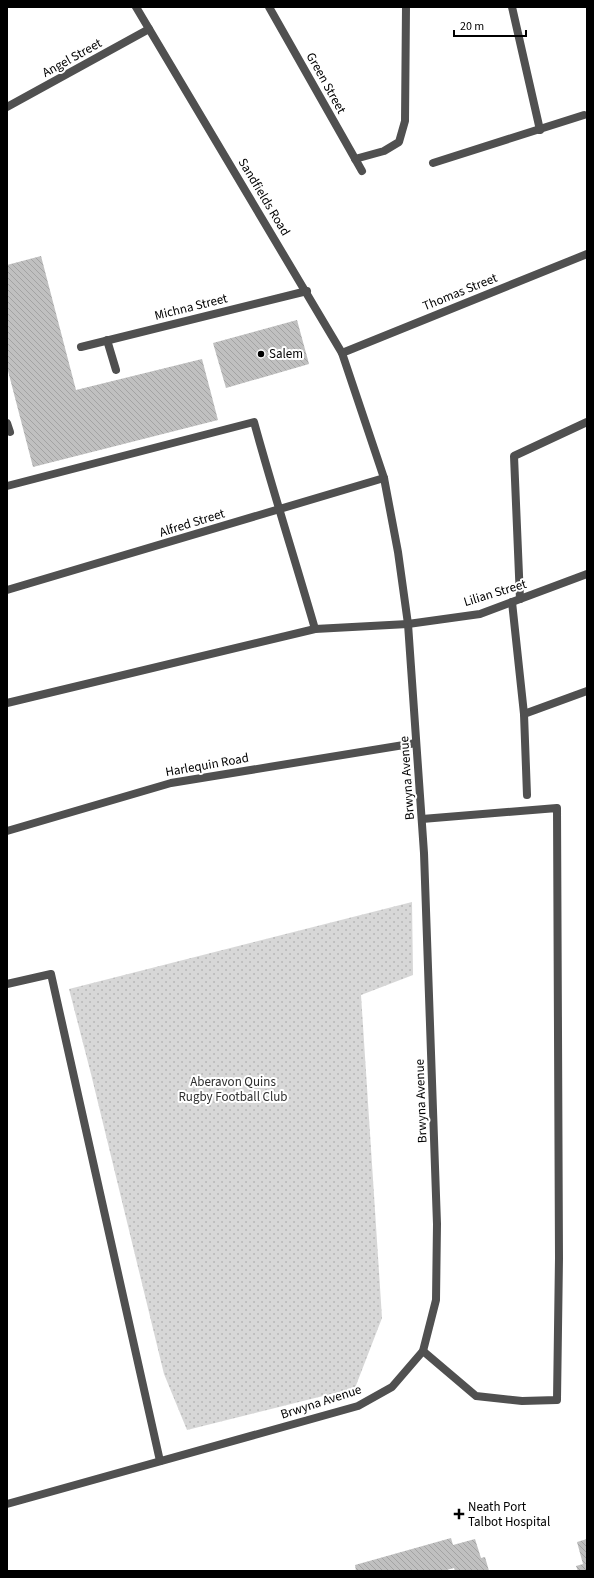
<svg xmlns="http://www.w3.org/2000/svg" width="594" height="1578" font-family="'Source Sans 3',sans-serif">
	<defs>
		<pattern id="park-dots" width="8" height="8" patternUnits="userSpaceOnUse"><rect width="8" height="8" fill="#d7d7d7"/><path d="M2 2h.1M6 6h.1" fill="none" stroke="#b7b7b7" stroke-width="1.8" stroke-linecap="round"/></pattern>
		<pattern id="building-back-hatch" width="6" height="6" patternUnits="userSpaceOnUse"><rect width="6" height="6" fill="#c0c0c0"/><path d="M-1 5l2 2M0 0l6 6M5-1l2 2" fill="none" stroke="#a3a3a3"/></pattern>
	</defs>
	<rect width="100%" height="100%" fill="#fff"/>
	<path fill="url(#park-dots)" d="M412,902l1,73 -52,20 21,323 -27,70 -168,42 -23,-56 -73,-300 -22,-85z"/>
	<g fill="url(#building-back-hatch)">
		<path d="M41,256l35,134 126,-31 16,61 -185,47 -26,-100v-102z"/>
		<path d="M297,320l12,44 -83,24 -13,-45z"/>
		<path d="M451,1538l2,7 22,-6 6,19 4,-1 4,14h-34l-1,-3 -11,3h-87l-1,-6z"/>
		<path d="M587,1539v32h-9l-2,-5 7,-2 -6,-22z"/>
	</g>
	<g fill="none" stroke-linecap="round" stroke-linejoin="round">
		<g stroke="#505050" stroke-width="8">
			<path d="M269,7l93,164"/>
			<path d="M355,159l29,-8 15,-9 6,-21 1,-114"/>
			<path d="M433,163l151,-48"/>
			<path d="M7,486l247,-64c19,69 41,138 61,207"/>
			<path d="M520,599l-6,-143 73,-34"/>
			<path d="M512,602l12,112 63,-23"/>
			<path d="M7,703l308,-74 93,-5"/>
			<path d="M524,714l3,81"/>
			<path d="M422,819l135,-11 2,450 -2,142 -35,1 -46,-5 -53,-45"/>
			<path d="M7,984l44,-10 109,487"/>
		</g>
		<g stroke="#505050" stroke-width="8">
			<path d="M512,7l28,123"/>
			<path d="M7,107l142,-78"/>
			<path d="M107,340l9,30"/>
			<path d="M81,347l226,-56"/>
			<path d="M342,353l245,-99"/>
			<path d="M7,423l3,9"/>
			<path d="M7,590l377,-112"/>
			<path d="M408,624l72,-10 107,-40"/>
			<path d="M7,831l164,-48 245,-40"/>
			<path d="M7,1504l351,-98 34,-19 31,-36 13,-51 1,-76 -13,-371 -16,-229 -10,-72 -14,-74 -42,-125 -206,-346"/>
		</g>
	</g>
	<g fill="#000" stroke="#fff" stroke-width="1.5">
		<circle cx="261" cy="354" r="4"/>
		<path d="M457 1508h4v4h4v4h-4v4h-4v-4h-4v-4h4z"/>
	</g>
	<g text-anchor="middle" dominant-baseline="central" stroke-width="4" stroke-linejoin="round" paint-order="stroke">
		<g font-size="13" fill="#000" stroke="#fff">
			<text transform="translate(72 58) rotate(-29)">Angel Street</text>
			<text transform="translate(326 83) rotate(61)">Green Street</text>
			<text transform="translate(264 197) rotate(59)">Sandfields Road</text>
			<text transform="translate(460 292) rotate(-22)">Thomas Street</text>
			<text transform="translate(191 307) rotate(-14)">Michna Street</text>
			<text transform="translate(192 523) rotate(-17)">Alfred Street</text>
			<text transform="translate(495 593) rotate(-17)">Lilian Street</text>
			<text transform="translate(207 765) rotate(-10)">Harlequin Road</text>
			<text transform="translate(407 778) rotate(-94)">Brwyna Avenue</text>
			<text transform="translate(421 1101) rotate(-92)">Brwyna Avenue</text>
			<text transform="translate(321 1402) rotate(-18)">Brwyna Avenue</text>
		</g>
		<g font-size="13" fill="#000" stroke="#fff" text-anchor="start">
			<text x="269" y="354">Salem</text>
			<text x="468" y="1507">Neath Port<tspan x="468" dy="15">Talbot Hospital</tspan></text>
		</g>
		<g font-size="13" fill="#2e2e2e" stroke="#fff">
			<text x="233" y="1082">Aberavon Quins<tspan x="233" dy="15">Rugby Football Club</tspan></text>
		</g>
	</g>
	<rect width="594" height="1578" fill="none" stroke="#000000" stroke-width="16"/>
	<path d="M454 30v6h72v-6" fill="none" stroke="#000000" stroke-width="2"/>
	<text x="460" y="30" font-size="12" fill="#000000" stroke="#ffffff" stroke-width="3" paint-order="stroke">20 m</text>
</svg>
